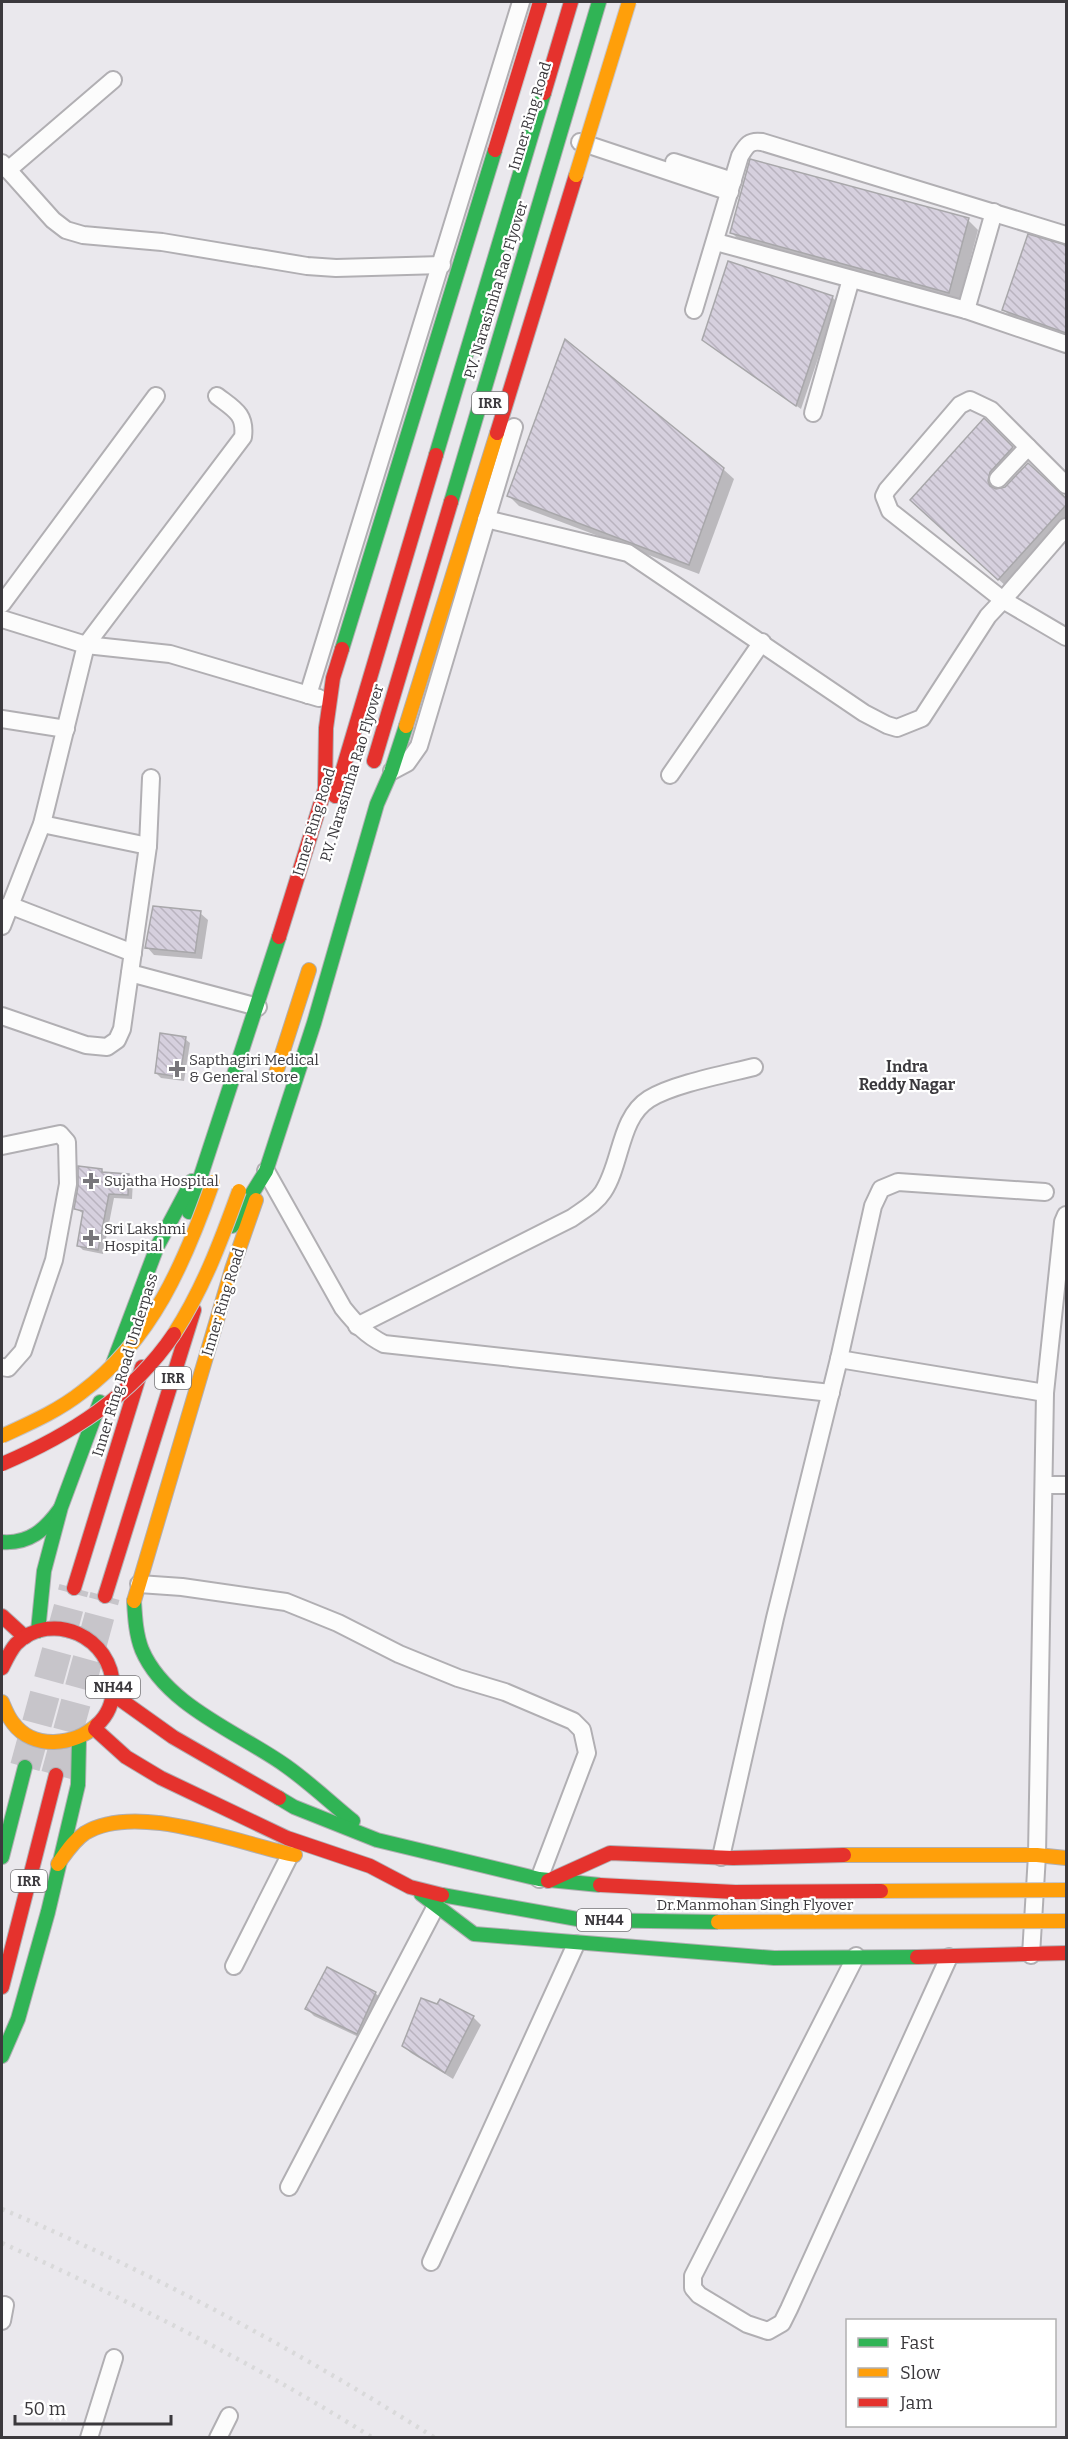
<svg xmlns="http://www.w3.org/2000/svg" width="1068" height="2439" font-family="Bitter,serif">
	<defs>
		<pattern id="building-back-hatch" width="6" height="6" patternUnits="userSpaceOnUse" patternTransform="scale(1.5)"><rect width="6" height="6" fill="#d6d0de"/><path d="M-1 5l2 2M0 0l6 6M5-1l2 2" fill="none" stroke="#b9b3bf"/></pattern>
	</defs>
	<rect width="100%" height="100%" fill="#eae8ed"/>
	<g fill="#0003">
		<path d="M968,220l10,10 -19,72 -217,-59 -10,-10z"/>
		<path d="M1066,246v93l-52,-19 -10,-10 59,-63z"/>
		<path d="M832,297l5,5 -36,107 -92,-65z"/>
		<path d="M984,420l38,38 -22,25 -2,7 8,-2 22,-23 38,35v26l-57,63 -87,-80z"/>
		<path d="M723,469l11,10 -35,95 -180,-68 -10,-10z"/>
		<path d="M200,913l8,7 -6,39 -48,-4 -7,-8z"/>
		<path d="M185,1039l5,4 -6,38 -23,-3 -5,-5z"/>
		<path d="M101,1170l4,4 23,1 5,5 -1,19 -18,-1 -11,56 -20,-4 -5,-5 6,-31 -8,-5z"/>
		<path d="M375,1993l8,7 -18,40 -51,-24 -7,-7z"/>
		<path d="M473,2017l8,8 -28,54 -42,-26 -8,-8z"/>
	</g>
	<g fill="url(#building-back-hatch)" stroke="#a8a7aa" stroke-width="1.5">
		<path d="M750,159l219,59 -20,75 -219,-60z"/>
		<path d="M1028,234l38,11v88l-64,-23z"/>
		<path d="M728,261l105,35 -37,110 -94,-66z"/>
		<path d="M565,339l159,129 -35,97 -182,-69z"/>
		<path d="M984,418l29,29 -23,25 -2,9 2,5 6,3 9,-2 23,-24 38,35v7l-68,75 -88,-80z"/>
		<path d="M153,906l48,5 -6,42 -50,-5z"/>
		<path d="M160,1033l26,4 -6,40 -25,-4z"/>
		<path d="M78,1166l24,3v3l27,2 -1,21 -19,-1 -11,56 -21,-4 6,-35 -9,-2 4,-23z"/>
		<path d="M327,1967l49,25 -19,42 -52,-25z"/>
		<path d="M421,1998l16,6 3,-5 34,17 -29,57 -43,-27z"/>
	</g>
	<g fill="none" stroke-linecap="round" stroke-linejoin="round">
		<g stroke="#c7c5ca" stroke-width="30" stroke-dasharray="30 15" stroke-linecap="butt">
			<path d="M25,1767l49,-179"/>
			<path d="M56,1775l49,-179"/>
		</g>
		<g stroke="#b1afb3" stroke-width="20">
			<g id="street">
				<path d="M580,142l150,50"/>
				<path d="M674,162l59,19"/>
				<path d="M2,163l51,57 13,10 17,5 79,7 145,24 29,2 106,-3"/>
				<path d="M8,170l105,-90"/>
				<path d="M716,242l250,68 100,34"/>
				<path d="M694,310l46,-154c6,-10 9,-16 22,-14l304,93"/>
				<path d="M966,310l28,-98"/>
				<path d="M813,413l38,-134"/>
				<path d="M998,479l30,-32"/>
				<path d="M1066,485l-75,-75 -21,-10 -10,5 -73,85 -3,6 6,15 113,89 63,-73"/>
				<path d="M486,519l142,34 236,160 23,12 10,3 25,-10 66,-102 15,-16 63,37"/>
				<path d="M2,604l154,-208"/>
				<path d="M2,619l84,26 84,9 149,44"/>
				<path d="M308,695l213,-693"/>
				<path d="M2,719l64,10"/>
				<path d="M392,771l15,-8 12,-17 95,-319"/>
				<path d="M670,775l92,-133"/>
				<path d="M42,824l106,22"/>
				<path d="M9,905l124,48"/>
				<path d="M2,926l40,-102 44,-179 157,-208c3,-23 -9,-28 -26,-41"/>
				<path d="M130,973l128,34"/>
				<path d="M2,1016l84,29 21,2 10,-7 5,-11 26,-183 3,-68"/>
				<path d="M2,1146l58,-12 7,8 1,42 -14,76 -31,91 -15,17 -6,-1"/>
				<path d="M266,1171l77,137c12,15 23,27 41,36l447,49"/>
				<path d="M357,1326l215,-108c11,-8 24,-15 31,-26 19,-29 16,-74 46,-93 24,-15 77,-25 105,-32"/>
				<path d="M839,1359l206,34"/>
				<path d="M1044,1485h22"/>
				<path d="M139,1584l43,3 104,15 52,21 61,31 59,24 47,14 68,29 9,9 5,23 -48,126"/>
				<path d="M721,1857l54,-239 64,-259 34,-153 8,-17 17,-7 147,10"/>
				<path d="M1031,1955l6,-100 8,-462 18,-171 3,-7"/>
				<path d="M856,1956l-163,320v12l6,7 48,29 21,7 14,-8 7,-14 160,-352"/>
				<path d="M234,1966l56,-111"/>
				<path d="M289,2187l148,-283"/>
				<path d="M431,2262l145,-318"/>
				<path d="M2,2321l3,-16"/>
				<path d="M89,2438l25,-80"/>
				<path d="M218,2438l11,-22"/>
			</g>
		</g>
		<g stroke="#b1afb3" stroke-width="16">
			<g id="fast">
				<path d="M436,455l108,-362"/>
				<path d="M451,502l148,-500"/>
				<path d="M342,649l153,-499"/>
				<path d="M189,1212l90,-275"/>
				<path d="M232,1226l34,-55 48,-148 63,-219 14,-32 15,-46"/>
				<path d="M112,1366l45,-119 35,-66"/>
				<path d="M2,1542c27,2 43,-12 58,-33"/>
				<path d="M134,1601c1,17 2,34 8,49 24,56 98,83 144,116 24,17 45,37 67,55"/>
				<path d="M38,1631l6,-60 17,-64 39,-105"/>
				<path d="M279,1798l15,9 83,33 162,39 61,6"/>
				<path d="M2,1857l23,-90"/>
				<path d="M421,1894l53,40 300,24 143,-1"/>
				<path d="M442,1895l141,25 135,2"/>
				<path d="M2,2056l16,-37 30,-107 30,-127 1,-45"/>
			</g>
		</g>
		<g stroke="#b1afb3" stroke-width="16">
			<g id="slow">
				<path d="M406,726l91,-293"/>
				<path d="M275,1076l34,-106"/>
				<path d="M134,1601l98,-332 24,-69"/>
				<path d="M2,1702c3,7 6,15 11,21 20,27 61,23 84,2"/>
				<path d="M844,1855h193l29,3"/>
				<path d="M58,1864c8,-11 15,-23 27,-31 52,-32 154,11 210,22"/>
			</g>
		</g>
		<g stroke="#b1afb3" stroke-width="16">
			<g id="jam">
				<path d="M544,93l27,-91"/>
				<path d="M497,433l79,-258"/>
				<path d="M374,761l77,-259"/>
				<path d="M335,796l101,-341"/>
				<path d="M279,937l46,-148 1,-61 7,-50 9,-29"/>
				<path d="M74,1588l68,-221"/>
				<path d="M105,1596l89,-286"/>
				<path d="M2,1616l23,21"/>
				<path d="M2,1668c4,-8 8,-17 14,-24 36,-35 97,-7 97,44 0,14 -5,27 -16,37"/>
				<path d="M114,1695l59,42 106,61"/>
				<path d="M95,1729l31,28 35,21 126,60 83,28 40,21 32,8"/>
				<path d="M548,1881l62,-28 123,5 111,-3"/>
				<path d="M917,1957l149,-4"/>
				<path d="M2,1987l54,-212"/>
			</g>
		</g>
		<use href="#street" stroke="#fcfcfc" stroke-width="16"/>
		<use href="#fast" stroke="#30b455" stroke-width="14"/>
		<use href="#slow" stroke="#ff9f0a" stroke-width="14"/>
		<use href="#jam" stroke="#e5322d" stroke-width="14"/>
		<g stroke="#d9d9da" stroke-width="4.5" stroke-dasharray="3 6" stroke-linecap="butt">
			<path d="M2,2209c151,64 295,141 433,229"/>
			<path d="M2,2243c127,58 252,120 371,195"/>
		</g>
		<g stroke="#c5c4c7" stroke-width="16" stroke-linecap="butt">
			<g id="slow-bridge">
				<path d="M576,175l53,-173"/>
				<path d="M174,1334c29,-45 47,-93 65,-143"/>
				<path d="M2,1436c28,-13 56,-25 80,-44 70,-52 103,-130 131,-210"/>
				<path d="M881,1891l185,-1"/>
				<path d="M718,1922l348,-1"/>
			</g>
		</g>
		<g stroke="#c5c4c7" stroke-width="16" stroke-linecap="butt">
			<g id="jam-bridge">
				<path d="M495,150l45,-148"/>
				<path d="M2,1464c68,-29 130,-68 172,-130"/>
				<path d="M600,1885l135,7 146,-1"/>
			</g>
		</g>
		<use href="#slow-bridge" stroke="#ff9f0a" stroke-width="14"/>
		<use href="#jam-bridge" stroke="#e5322d" stroke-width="14"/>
	</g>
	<g fill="#78767b" stroke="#fff" stroke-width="2">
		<path d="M174 1060h6v6h6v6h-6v6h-6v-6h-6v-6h6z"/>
		<path d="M88 1172h6v6h6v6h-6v6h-6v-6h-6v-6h6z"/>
		<path d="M88 1229h6v6h6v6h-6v6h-6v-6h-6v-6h6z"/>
	</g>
	<g text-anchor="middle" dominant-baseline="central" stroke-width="4.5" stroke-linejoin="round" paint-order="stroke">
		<g fill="#fff" stroke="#767477" stroke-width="1.5">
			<rect x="472" y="392" width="36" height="22" rx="4.5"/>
			<rect x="155" y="1367" width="36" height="22" rx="4.5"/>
			<rect x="86" y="1676" width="54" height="22" rx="4.5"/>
			<rect x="11" y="1870" width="36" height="22" rx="4.5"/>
			<rect x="577" y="1909" width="54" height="22" rx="4.5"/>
		</g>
		<g font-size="14" font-weight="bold" fill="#3b393d">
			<text x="490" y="403">IRR</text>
			<text x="173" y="1378">IRR</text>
			<text x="113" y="1687">NH44</text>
			<text x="29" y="1881">IRR</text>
			<text x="604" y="1920">NH44</text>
		</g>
		<g font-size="15" fill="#3b393d" stroke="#fff">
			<text transform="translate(530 116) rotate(-73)">Inner Ring Road</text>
			<text transform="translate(496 290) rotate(-73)">P.V. Narasimha Rao Flyover</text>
			<text transform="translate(352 773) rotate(-73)">P.V. Narasimha Rao Flyover</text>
			<text transform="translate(314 822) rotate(-73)">Inner Ring Road</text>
			<text transform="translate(223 1302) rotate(-73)">Inner Ring Road</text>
			<text transform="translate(125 1365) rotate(-73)">Inner Ring Road Underpass</text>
			<text x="755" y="1905">Dr.Manmohan Singh Flyover</text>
		</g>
		<g font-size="15" fill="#3b393d" stroke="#fff" text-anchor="start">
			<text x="189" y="1060">Sapthagiri Medical<tspan x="189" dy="17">&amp; General Store</tspan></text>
			<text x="104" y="1181">Sujatha Hospital</text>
			<text x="104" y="1229">Sri Lakshmi<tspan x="104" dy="17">Hospital</tspan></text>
		</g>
		<g font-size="16" font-weight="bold" fill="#3b393d" stroke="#fff">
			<text x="907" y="1066">Indra<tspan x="907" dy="18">Reddy Nagar</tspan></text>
		</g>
	</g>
	<rect width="1068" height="2439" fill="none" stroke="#3b393d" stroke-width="6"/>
	<rect x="846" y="2319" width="210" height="108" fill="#ffffff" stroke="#b1b0b1" stroke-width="1.5"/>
	<rect x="858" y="2338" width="30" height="9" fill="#30b455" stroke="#b1b0b1" stroke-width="1.5"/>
	<text x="900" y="2349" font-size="18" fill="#3b393d">Fast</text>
	<rect x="858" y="2368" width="30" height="9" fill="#ff9f0a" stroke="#b1b0b1" stroke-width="1.5"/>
	<text x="900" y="2379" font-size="18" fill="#3b393d">Slow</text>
	<rect x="858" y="2398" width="30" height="9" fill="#e5322d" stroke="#b1b0b1" stroke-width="1.5"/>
	<text x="900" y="2409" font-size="18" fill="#3b393d">Jam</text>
	<path d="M15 2415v9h156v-9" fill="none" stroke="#3b393d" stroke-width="3"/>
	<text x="24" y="2415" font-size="18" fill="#3b393d" stroke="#ffffff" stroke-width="4.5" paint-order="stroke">50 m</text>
</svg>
